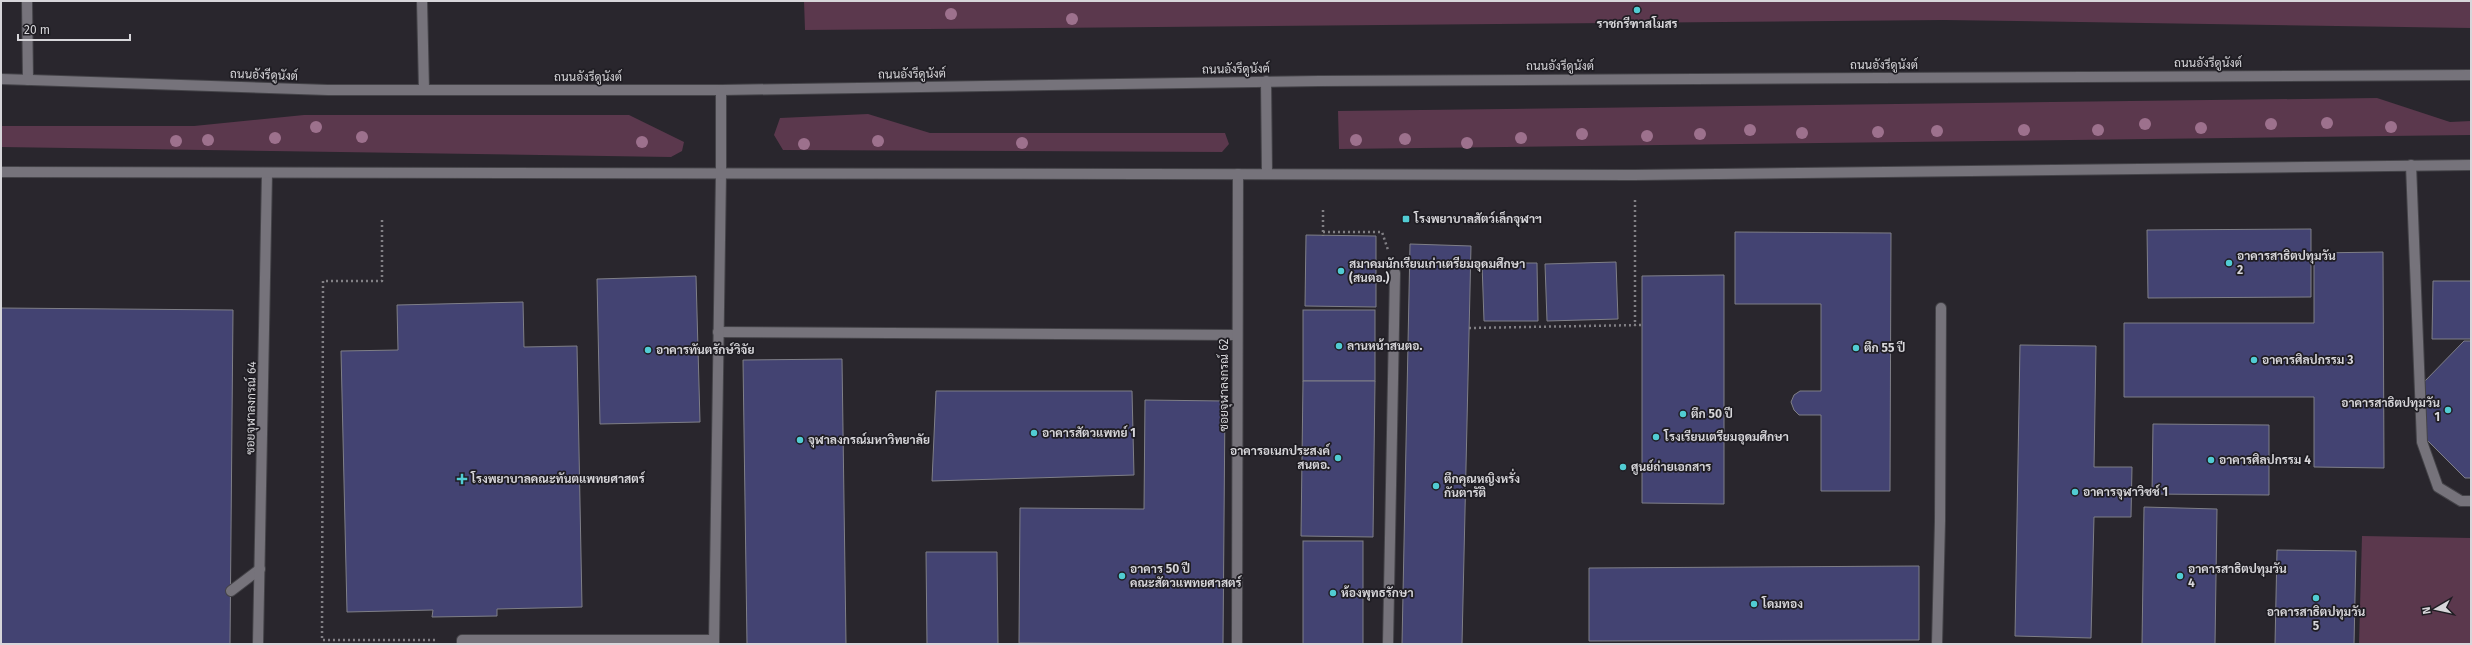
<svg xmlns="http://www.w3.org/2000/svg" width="2472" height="645" font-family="'Fira Sans',Sarabun,sans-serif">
	<rect width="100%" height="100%" fill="#29262d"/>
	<g fill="#5b384d">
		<path d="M804,1h1667v27l-527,-8 -1139,10z"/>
		<path d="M2377,98l73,24 21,-1v14l-1132,14 -1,-38z"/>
		<path d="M868,114l62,19h295l4,11 -7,8 -439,-2 -9,-15 6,-17z"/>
		<path d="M304,115h325l55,27 -2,9 -11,6 -670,-10v-21h193z"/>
		<path d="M2362,536l109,2v106h-112z"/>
	</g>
	<g fill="#434372" stroke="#7f7f87">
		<path d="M2311,229v68l-163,1 -1,-68z"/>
		<path d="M1735,232l156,1 -1,258h-69v-76h-22l-5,-5 -3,-8 3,-7 6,-4h21v-87h-86z"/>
		<path d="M1306,235l70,1v71l-71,-1z"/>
		<path d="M1410,244l61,2 -9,398h-60z"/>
		<path d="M2383,252l1,216 -70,-1v-70h-190v-74h190v-70z"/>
		<path d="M1616,262l2,57 -71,2 -2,-57z"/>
		<path d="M1482,263h55l1,58h-54z"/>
		<path d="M1724,275v229l-82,-1v-227z"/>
		<path d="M696,276l4,146 -100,2 -3,-145z"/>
		<path d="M2433,281h38v58h-39z"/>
		<path d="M523,302l1,45 53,-1 5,261 -85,2v7l-65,1 1,-7 -86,2 -6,-261 57,-1 -1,-45z"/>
		<path d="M1,308l232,2 -3,334h-229z"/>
		<rect x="1303" y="310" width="72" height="71"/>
		<path d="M2464,341h7v137h-6l-40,-40 -1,-56z"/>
		<path d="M2020,345l76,1 -2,121h38l-1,50h-37l-3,121 -76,-2z"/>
		<path d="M842,359l4,285h-99l-4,-284z"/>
		<path d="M1303,381h72l-2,156 -72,-1z"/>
		<path d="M936,391h196l2,84 -202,6z"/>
		<path d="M1145,400l80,1 -2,243 -204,-1 1,-135 124,1z"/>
		<path d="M2153,424l116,1v70l-117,-1z"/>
		<path d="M2144,507l73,2 -2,135h-73z"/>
		<rect x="1303" y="541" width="60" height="103"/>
		<path d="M2277,550l79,1 -2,93h-79z"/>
		<path d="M926,552h71l1,92h-71z"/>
		<path d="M1919,566v74l-330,1v-73z"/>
	</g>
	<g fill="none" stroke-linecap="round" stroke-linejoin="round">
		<g stroke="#444348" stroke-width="12">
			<g id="lane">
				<path d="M27,1l1,79"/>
				<path d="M422,1l2,89"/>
				<path d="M2411,165l11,277 16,45 23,14h10"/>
				<path d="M718,332l519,3"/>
				<path d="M231,591l29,-22"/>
				<path d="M462,644v-4h252"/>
				<path d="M714,644l7,-471"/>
				<path d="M1388,644l7,-371"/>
				<path d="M1937,644l3,-123 1,-213"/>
			</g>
		</g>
		<g stroke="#444348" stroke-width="12">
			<g id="street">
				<path d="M258,644l9,-471"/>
				<path d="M1237,644l1,-470"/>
			</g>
		</g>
		<g stroke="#444348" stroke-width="12">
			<g id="secondary">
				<path d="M1,79l327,11h393l598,-9 1152,-6"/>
				<path d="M1266,81l1,92"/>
				<path d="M721,90v83"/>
				<path d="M1,172l1633,3 837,-10"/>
			</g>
		</g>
		<g stroke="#817f84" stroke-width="2.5" stroke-dasharray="2 3" stroke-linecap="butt">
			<path d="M1635,200v126"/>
			<path d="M1323,210v26"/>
			<path d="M382,220v61h-59l-1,359h115"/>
			<path d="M1323,232h59l6,18"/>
			<path d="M1469,328l172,-3"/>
		</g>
		<use href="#lane" stroke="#76737b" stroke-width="10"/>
		<use href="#street" stroke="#76737b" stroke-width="10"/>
		<use href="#secondary" stroke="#76737b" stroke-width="10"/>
	</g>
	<g fill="#9d718d">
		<circle cx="951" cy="14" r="6"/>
		<circle cx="1072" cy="19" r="6"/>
		<circle cx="2327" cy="123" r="6"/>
		<circle cx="2145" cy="124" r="6"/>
		<circle cx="2271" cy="124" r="6"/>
		<circle cx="316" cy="127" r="6"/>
		<circle cx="2391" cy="127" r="6"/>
		<circle cx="2201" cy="128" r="6"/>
		<circle cx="1750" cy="130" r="6"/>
		<circle cx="2024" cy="130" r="6"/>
		<circle cx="2098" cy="130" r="6"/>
		<circle cx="1937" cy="131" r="6"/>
		<circle cx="1878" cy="132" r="6"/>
		<circle cx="1802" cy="133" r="6"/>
		<circle cx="1582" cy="134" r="6"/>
		<circle cx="1700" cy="134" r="6"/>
		<circle cx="1647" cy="136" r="6"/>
		<circle cx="362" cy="137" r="6"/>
		<circle cx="275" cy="138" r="6"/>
		<circle cx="1521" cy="138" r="6"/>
		<circle cx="1405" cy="139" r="6"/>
		<circle cx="208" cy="140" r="6"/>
		<circle cx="1356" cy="140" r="6"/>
		<circle cx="176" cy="141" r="6"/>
		<circle cx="878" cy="141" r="6"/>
		<circle cx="642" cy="142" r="6"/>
		<circle cx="1022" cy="143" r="6"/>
		<circle cx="1467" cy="143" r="6"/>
		<circle cx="804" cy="144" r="6"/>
	</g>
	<g fill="#51ccd3" stroke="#1f1d23" stroke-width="1.5">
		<circle cx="1637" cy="10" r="4"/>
		<rect x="1402" y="215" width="8" height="8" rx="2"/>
		<circle cx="2229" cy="263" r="4"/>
		<circle cx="1341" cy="271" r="4"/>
		<circle cx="1339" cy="346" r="4"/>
		<circle cx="1856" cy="348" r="4"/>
		<circle cx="648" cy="350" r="4"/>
		<circle cx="2254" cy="360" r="4"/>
		<circle cx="2448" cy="410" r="4"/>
		<circle cx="1683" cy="414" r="4"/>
		<circle cx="1034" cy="433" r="4"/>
		<circle cx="1656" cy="437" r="4"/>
		<circle cx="800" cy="440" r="4"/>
		<circle cx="1338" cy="458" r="4"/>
		<circle cx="2211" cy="460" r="4"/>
		<circle cx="1623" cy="467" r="4"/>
		<path d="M460 473h4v4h4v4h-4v4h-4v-4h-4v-4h4z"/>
		<circle cx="1436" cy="486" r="4"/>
		<circle cx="2075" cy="492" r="4"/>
		<circle cx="1122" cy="576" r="4"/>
		<circle cx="2180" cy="576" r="4"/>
		<circle cx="1333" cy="593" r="4"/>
		<circle cx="2316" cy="598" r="4"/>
		<circle cx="1754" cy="604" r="4"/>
	</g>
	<g text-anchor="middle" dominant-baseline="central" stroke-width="3.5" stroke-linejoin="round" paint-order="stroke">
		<g font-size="12" font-weight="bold" fill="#d7d6da" stroke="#1f1d23" text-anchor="start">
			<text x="1637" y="24" text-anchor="middle">ราชกรีฑาสโมสร</text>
			<text x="1414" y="219">โรงพยาบาลสัตว์เล็กจุฬาฯ</text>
			<text x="2237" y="256">อาคารสาธิตปทุมวัน<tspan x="2237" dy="14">2</tspan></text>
			<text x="1349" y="264">สมาคมนักเรียนเก่าเตรียมอุดมศึกษา<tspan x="1349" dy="14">(สนตอ.)</tspan></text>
			<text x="1347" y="346">ลานหน้าสนตอ.</text>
			<text x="1864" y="348">ตึก 55 ปี</text>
			<text x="656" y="350">อาคารทันตรักษ์วิจัย</text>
			<text x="2262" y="360">อาคารศิลปกรรม 3</text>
			<text x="2440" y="403" text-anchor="end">อาคารสาธิตปทุมวัน<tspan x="2440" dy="14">1</tspan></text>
			<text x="1691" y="414">ตึก 50 ปี</text>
			<text x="1042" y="433">อาคารสัตวแพทย์ 1</text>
			<text x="1664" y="437">โรงเรียนเตรียมอุดมศึกษา</text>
			<text x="808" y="440">จุฬาลงกรณ์มหาวิทยาลัย</text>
			<text x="1330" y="451" text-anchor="end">อาคารอเนกประสงค์<tspan x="1330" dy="14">สนตอ.</tspan></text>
			<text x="2219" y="460">อาคารศิลปกรรม 4</text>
			<text x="1631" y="467">ศูนย์ถ่ายเอกสาร</text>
			<text x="471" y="479">โรงพยาบาลคณะทันตแพทยศาสตร์</text>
			<text x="1444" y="479">ตึกคุณหญิงหรั่ง<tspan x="1444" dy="14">กันตารัติ</tspan></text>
			<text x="2083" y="492">อาคารจุฬาวิชช์ 1</text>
			<text x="1130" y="569">อาคาร 50 ปี<tspan x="1130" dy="14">คณะสัตวแพทยศาสตร์</tspan></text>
			<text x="2188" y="569">อาคารสาธิตปทุมวัน<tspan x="2188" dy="14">4</tspan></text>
			<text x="1341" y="593">ห้องพุทธรักษา</text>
			<text x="1762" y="604">โดมทอง</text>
			<text x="2316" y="612" text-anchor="middle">อาคารสาธิตปทุมวัน<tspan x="2316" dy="14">5</tspan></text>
		</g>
		<g font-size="12" fill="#d7d6da" stroke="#1f1d23">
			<text x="2208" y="63">ถนนอังรีดูนังต์</text>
			<text x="1884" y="65">ถนนอังรีดูนังต์</text>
			<text x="1560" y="66">ถนนอังรีดูนังต์</text>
			<text transform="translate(1236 69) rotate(-1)">ถนนอังรีดูนังต์</text>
			<text transform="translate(912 74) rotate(-1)">ถนนอังรีดูนังต์</text>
			<text transform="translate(264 75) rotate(2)">ถนนอังรีดูนังต์</text>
			<text x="588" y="77">ถนนอังรีดูนังต์</text>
			<text transform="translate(1224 385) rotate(-90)">ซอยจุฬาลงกรณ์ 62</text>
			<text transform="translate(251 408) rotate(-89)">ซอยจุฬาลงกรณ์ 64</text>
		</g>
	</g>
	<rect width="2472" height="645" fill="none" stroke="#d7d6da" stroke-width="4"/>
	<g transform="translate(2436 609) rotate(261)" stroke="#1f1d23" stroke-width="3" paint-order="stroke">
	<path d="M0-3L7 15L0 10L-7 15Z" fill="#d7d6da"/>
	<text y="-6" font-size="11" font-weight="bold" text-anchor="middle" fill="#d7d6da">N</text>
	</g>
	<path d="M18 34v6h112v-6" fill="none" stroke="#d7d6da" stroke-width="2"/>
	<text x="24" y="34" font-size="12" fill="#d7d6da" stroke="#1f1d23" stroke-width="3" paint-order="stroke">20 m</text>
</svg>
